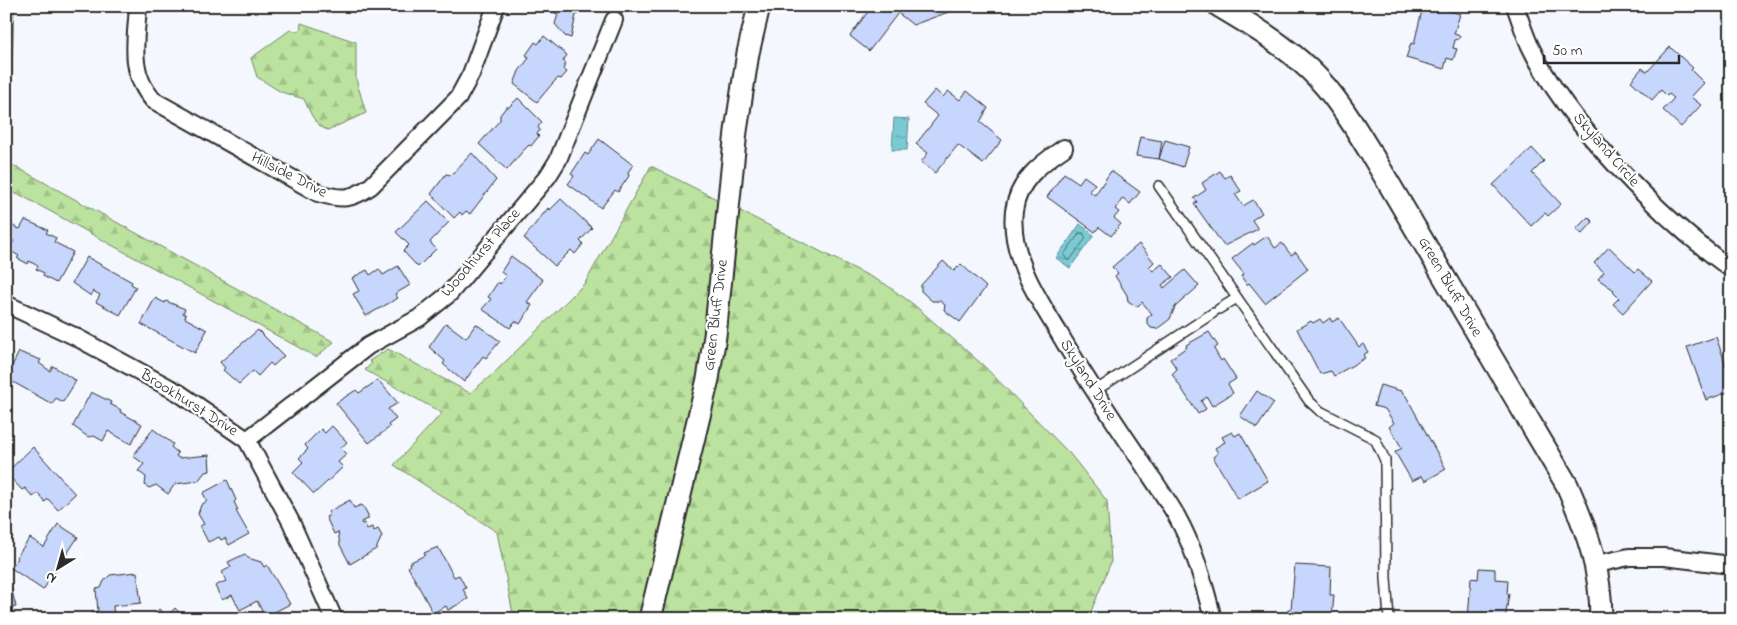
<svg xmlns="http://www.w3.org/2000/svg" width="1737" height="625" font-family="'Indie Flower',sans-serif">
	<defs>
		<pattern id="forest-firs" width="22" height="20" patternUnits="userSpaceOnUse" patternTransform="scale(1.25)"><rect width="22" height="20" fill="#bbe29e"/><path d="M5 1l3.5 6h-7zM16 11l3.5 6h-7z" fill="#a1c288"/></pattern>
		<pattern id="water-ripples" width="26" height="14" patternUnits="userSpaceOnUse" patternTransform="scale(1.25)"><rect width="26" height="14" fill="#7acad4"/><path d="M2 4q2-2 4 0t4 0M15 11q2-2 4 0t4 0" fill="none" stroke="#64a4ac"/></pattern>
	</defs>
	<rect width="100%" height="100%" fill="#f4f7fe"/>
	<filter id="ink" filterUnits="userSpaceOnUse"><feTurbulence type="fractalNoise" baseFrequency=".02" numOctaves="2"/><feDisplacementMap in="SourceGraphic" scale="10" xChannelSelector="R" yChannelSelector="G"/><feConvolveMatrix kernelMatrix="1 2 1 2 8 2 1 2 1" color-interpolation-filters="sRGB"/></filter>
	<g filter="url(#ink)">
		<g fill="url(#forest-firs)" stroke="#738664">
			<path d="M6,6h8l-5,157 325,179 -18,15 -292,-160 -18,-7z"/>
			<path d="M301,23l55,19v37l10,34 -38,17c-13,-3 -19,-20 -24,-31l-23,-7 -24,-15 -6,-19 39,-28 10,1z"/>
			<path d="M651,166l234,118 28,20 71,62 87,89 36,46 4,61 -23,57h-574l-17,-87 -103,-67 48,-52 -77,-43 7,-7 -3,-2 19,-12 82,44 23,-19 92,-91z"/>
		</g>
		<g fill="url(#water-ripples)" stroke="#5a8a90">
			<path d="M894,118l15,1 -2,31h-15z"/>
			<path d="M1080,224l14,11 -24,33 -14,-10z"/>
		</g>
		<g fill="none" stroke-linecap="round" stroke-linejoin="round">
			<path stroke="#4b6b6f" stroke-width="1" d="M1080,233h3l3,5 -16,22h-3l-3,-5z"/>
		</g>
		<g fill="#c7d6fc" stroke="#2b2b2b">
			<path d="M547,6h42l-13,9 -5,23 -6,-2 -10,-12 3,-10 -12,-4z"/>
			<path d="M872,6h90v1l-49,18 -15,-12 -29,38 -19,-15z"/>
			<path d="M1423,6h10l27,8 -6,20 6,2 -1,3 -4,1 -2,8 4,1 -4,11 -6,-2 -3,11 -38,-11 5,-15 3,1z"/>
			<path d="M544,36l23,19 -4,6 3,2 -3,6 4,3 -6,7 -3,-1 -6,6 -15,18 -23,-18 5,-13 10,-13 -3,-3 9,-13 3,2z"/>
			<path d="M1670,47l23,21 -2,2 13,13 -13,14 10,8 -20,22 -18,-17 11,-12 -5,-4 -2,2 -6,-6 -9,10 -21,-19 11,-13 5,4z"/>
			<path d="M935,90l8,7 5,-6 12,9 7,-9 21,17 -8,14 22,18 -19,24 -25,-19 -23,28 -14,-11 7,-9 -12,-9 22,-28 -15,-12z"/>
			<path d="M518,98l24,24 -4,5 2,3 -3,4 2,2 -8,10 -2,-1 -7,7 -15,18 -28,-26 21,-24v-5l6,-8h3z"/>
			<path d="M1140,137l22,4 -3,18 -23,-3z"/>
			<path d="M599,139l34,26 -5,7 1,4 -11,16 -3,-2 -14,18 -33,-24 6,-8 -3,-2 14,-21 3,2z"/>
			<path d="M1165,140l24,7 -6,20 -24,-8z"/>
			<path d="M1532,148l12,13 -12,12 29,31 -13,12 -3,-3 -14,13 -38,-41z"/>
			<path d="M472,153l24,27 -26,34 -4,-3 -4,4 -2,-3 -6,6 -23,-24 15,-20 5,1z"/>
			<path d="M1111,171l29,21 -10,12 -7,-6 -8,11 4,3 -5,6 7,6 -10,12 -12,-9 -4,5 -48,-35 17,-24 15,10 5,-7 11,8 -6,7 6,4z"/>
			<path d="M1220,171l5,7 5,-3 11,16 -6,3 8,12 10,-6 9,13 -10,7 6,9 -34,17 -30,-42 3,-2 -3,-4 12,-8 -4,-7z"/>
			<path d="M561,199l31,29 -12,13 3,3 -8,10 -4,-4 -16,16 -31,-28 24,-30 2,2z"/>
			<path d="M428,201l21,21 -19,20 6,7 -18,18 -15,-16 6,-6 -13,-13z"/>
			<path d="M1588,217l5,5 -11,12 -6,-5z"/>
			<path d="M25,220l23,10 -2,3 10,5 -2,4 19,10 -17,31 -13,-7 1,-3 -8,-4 2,-3 -9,-5 -1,3 -11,-6 2,-2 -10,-6 5,-9 -7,-4 6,-11 7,3z"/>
			<path d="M1267,236l8,12 7,-5 9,12 5,-3 12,17 -43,34 -16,-20 -2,2 -6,-9 3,-2 -12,-15 21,-16 1,2z"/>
			<path d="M1139,244l15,18 -5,5 4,4 9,-7 11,13 -11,8 2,3 21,-18 14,16 -24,21 -5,12 -13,10 -6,-1 -4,-5v-5l5,-4 -10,-12 -5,5 -9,-6 -1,-6 -12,-19 3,-3 -6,-6z"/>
			<path d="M1609,247l26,25 3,-3 14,12 -29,32 -10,-9 6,-6 -6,-6 1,-2 -16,-11 6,-7 -10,-9z"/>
			<path d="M511,256l32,24 -16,22 5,3 -12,19 -5,-3 -5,7 -28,-19 9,-10 -3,-2 10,-15 2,2 6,-8 -5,-4z"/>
			<path d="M87,257l45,25 -1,2 5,3 -16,28 -24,-13 4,-7 -7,-4 -2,5 -19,-13z"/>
			<path d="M943,261l11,10 7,-7 25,23 -26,35 -16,-12 1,-5 -5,-4h-8l-11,-10v-6z"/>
			<path d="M398,266l12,19 -15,9 3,4 -32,18 -13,-22 6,-3 -7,-13 15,-8 3,5 9,-6 4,6z"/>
			<path d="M155,298l10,5 1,-2 19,8 -2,4 3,2 -1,3 22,12 -12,23 -54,-29z"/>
			<path d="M1330,318l2,4 7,-4 20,29 4,-3 5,8 -5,3 2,3 -31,18 -3,-5 -11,3 -23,-45 14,-8 2,2 7,-4 3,4z"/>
			<path d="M446,323l20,15 10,-14 24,17 -14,17 -3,-2 -19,26 -21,-18 2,-3 -16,-14z"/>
			<path d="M258,330l26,26 -11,10 -3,-3 -12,13 -5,-5 -14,13 -16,-14 2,-2 -5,-6z"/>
			<path d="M1209,332l9,14 -4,3 7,12 2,-2 13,20 -8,5 5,9 -21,13 -5,-9 -6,4 5,8 -8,5 -26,-40 5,-5 -7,-10 17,-12 -1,-2z"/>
			<path d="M1716,337l11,31 4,-1v24l-25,9 -19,-53z"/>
			<path d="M19,352l22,8 -2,3 11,8 3,-5 23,15 -13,21 -7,-4 -4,6 -46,-26z"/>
			<path d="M378,380l20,23 -10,6 8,10 -8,6 2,2 -21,16 -33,-40 20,-13 3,3z"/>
			<path d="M1380,385l21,6 5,5 40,73 -21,12 -3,-5 -10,5 -17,-29 7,-4 -13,-21 5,-4 -9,-14 -11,-3z"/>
			<path d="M1257,391l17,12 -17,25 -17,-12z"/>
			<path d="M91,392l20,10 -1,2 11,6 -1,2 22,12 -11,20 -23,-13 -5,10 -9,-5 -6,1 -15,-11z"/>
			<path d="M332,426l15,16 -6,6 6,6 -9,8 5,5 -29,27 -21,-22 10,-10 -4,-4 9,-9 -3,-4 16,-16 4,4z"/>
			<path d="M153,429l20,15 -2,3 7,6 -2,3 3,2 30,-3 1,16 -5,1 -7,9 -23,3 -7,10 -12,-9 -7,3 -4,-3 1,-8 -8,-6 6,-7 -11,-8z"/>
			<path d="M1232,432l3,4 5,-3 28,48 -30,18 -25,-42 5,-4 -3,-5 10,-6 -3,-5z"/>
			<path d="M33,447l42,47 -17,16 -10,-11 -3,3 -7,-9 -5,4 -8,-9 -3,2 -16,-17z"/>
			<path d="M227,480l9,20 -2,2 4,8 -2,1 13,23 -20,11 -4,-7 -4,2 -2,-3 -11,5 -8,-16 4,-2 -6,-10 3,-9 6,-4 -4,-8z"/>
			<path d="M350,500l4,8 7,-3 2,1 5,9v4l-7,3 1,2 2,-1 3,6 5,-2 2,4 4,-2 4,7 -6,13 -26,15 -10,-19 -2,-13 -4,2 -8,-17 4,-2 -2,-3z"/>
			<path d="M58,524l20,13 -35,53 -32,-22 7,-10 -2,-1 14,-19 14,9z"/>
			<path d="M438,547l16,30 5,-2 7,13 -3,1 5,10 -20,11 -2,-4 -13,7 -25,-46 2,-1 -1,-3 16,-8 -1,-2z"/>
			<path d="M245,554l3,4 13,4 3,5 3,-2 23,39 -25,13 -8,-16 -17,9 -8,-15 -10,5 -7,-14 11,-5 -4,-9 9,-5 -3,-5z"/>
			<path d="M1295,565l36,2 -1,28h4l-2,22 -3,-1v3h-42l1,-10h3z"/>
			<path d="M1479,568l16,1v10l13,1 -1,14h2l-4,25h-37l3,-41 7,1z"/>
			<path d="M137,572l4,31 -28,3 1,13h-21l-1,-7 6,-1 -2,-22 5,-1 3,-7 6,-6z"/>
			<path d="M10,583l6,24 -10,2v-25z"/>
			<path d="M175,608l10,11h-35l9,-10 8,8z"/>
		</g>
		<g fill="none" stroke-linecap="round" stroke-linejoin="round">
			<g stroke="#2b2b2b" stroke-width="12">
				<g id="service">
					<path d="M1159,186l150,215 11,10 55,28 10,21 1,118 3,41"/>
					<path d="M1219,309l18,-11"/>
					<path d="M1095,391l118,-78"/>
				</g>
			</g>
			<g stroke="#2b2b2b" stroke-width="20">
				<g id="minor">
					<path d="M138,6c-2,35 -10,66 15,94l165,93c24,7 33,7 53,-7l87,-88 13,-24 25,-68"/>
					<path d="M1515,6c5,13 9,27 15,40 37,78 131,172 201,223"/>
					<path d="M1064,148c-24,16 -46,33 -50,63 -5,44 23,86 45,122 25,43 52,84 80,125 12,19 26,38 37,57 18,32 28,68 37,104"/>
					<path d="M6,304l68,32 105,57 68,47 44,82 43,97"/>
					<path d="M247,440l121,-94 51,-28 30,-24 99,-118 10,-16 56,-140"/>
					<path d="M1597,564l32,-7h35l67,8"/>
				</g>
			</g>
			<g stroke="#2b2b2b" stroke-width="25">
				<g id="tertiary">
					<path d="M1219,6c32,19 64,38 91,64 27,26 46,59 65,90l192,325c20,46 34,83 34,134"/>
					<path d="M650,619l58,-240 7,-43 21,-205 12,-78 11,-47"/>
				</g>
			</g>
			<use href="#service" stroke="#fff" stroke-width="9"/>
			<use href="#minor" stroke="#fff" stroke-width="16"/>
			<use href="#tertiary" stroke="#fff" stroke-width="21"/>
		</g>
	</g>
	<g text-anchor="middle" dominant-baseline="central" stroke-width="4.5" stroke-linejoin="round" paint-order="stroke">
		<g font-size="16" fill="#2b2b2b" stroke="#fff">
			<text transform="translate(1606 150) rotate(49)">Skyland Circle</text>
			<text transform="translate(289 175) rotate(27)">Hillside Drive</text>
			<text transform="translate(481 253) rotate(-49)">Woodhurst Place</text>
			<text transform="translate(1450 287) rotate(60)">Green Bluff Drive</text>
			<text transform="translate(716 315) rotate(-83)">Green Bluff Drive</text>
			<text transform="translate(1088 380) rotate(58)">Skyland Drive</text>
			<text transform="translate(189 403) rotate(32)">Brookhurst Drive</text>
		</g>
	</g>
	<rect width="1737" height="625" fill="none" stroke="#fff" stroke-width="25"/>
	<rect x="12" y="12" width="1712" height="600" fill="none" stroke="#2b2b2b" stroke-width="2" filter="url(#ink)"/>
	<g transform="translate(58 568) rotate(217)" stroke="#ffffff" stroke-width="4" paint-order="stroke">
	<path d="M0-4L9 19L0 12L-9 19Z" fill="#2b2b2b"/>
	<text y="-8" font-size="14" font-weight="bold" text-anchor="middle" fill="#2b2b2b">N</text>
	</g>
	<path d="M1544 55v8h135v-8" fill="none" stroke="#2b2b2b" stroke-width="2.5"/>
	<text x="1552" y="55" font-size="15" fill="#2b2b2b" stroke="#ffffff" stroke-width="4" paint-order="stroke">50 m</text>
</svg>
